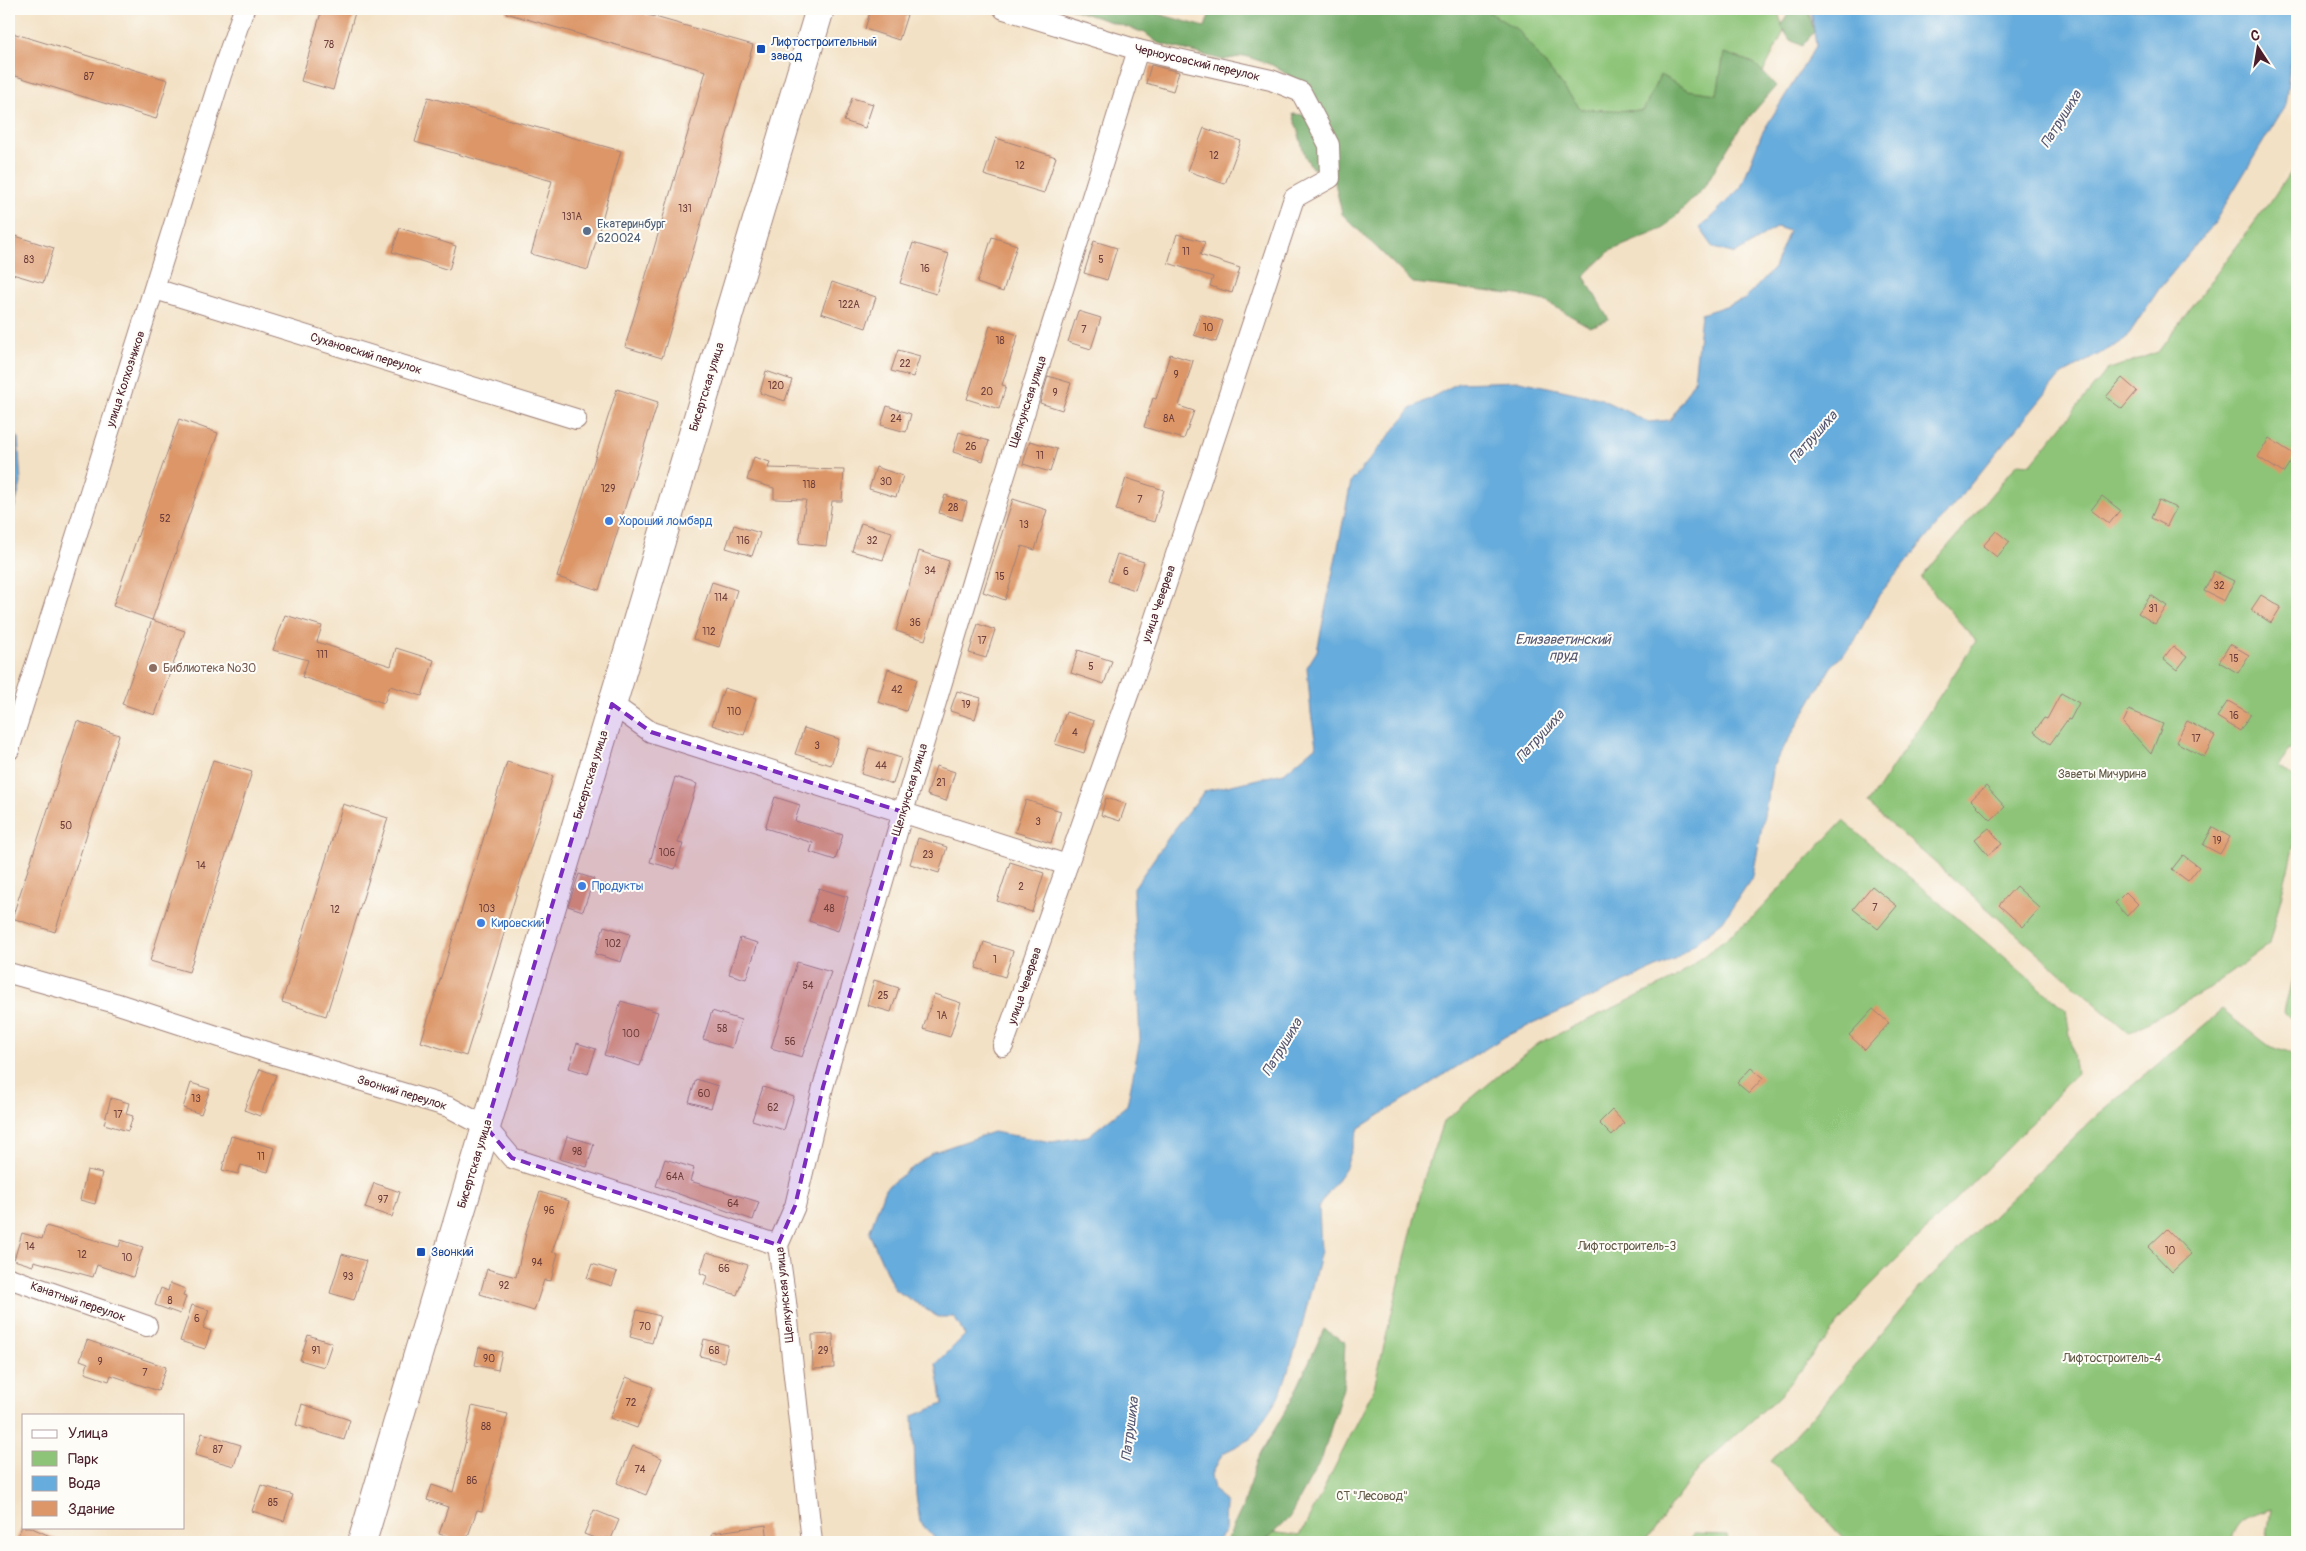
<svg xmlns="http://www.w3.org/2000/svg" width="2306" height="1551" font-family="Pangolin,sans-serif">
	<rect width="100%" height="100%" fill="#fdfcf7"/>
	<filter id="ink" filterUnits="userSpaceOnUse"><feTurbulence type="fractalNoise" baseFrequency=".02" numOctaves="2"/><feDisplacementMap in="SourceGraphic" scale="10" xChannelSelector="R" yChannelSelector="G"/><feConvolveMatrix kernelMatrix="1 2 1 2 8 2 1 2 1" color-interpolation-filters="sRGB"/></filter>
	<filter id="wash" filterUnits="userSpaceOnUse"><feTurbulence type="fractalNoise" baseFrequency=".0096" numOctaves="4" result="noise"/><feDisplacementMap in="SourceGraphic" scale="20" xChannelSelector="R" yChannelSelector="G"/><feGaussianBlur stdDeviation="1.12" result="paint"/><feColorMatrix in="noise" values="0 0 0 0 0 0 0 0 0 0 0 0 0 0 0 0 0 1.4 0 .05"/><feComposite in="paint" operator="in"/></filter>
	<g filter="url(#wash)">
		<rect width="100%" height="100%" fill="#f3e1c5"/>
		<g fill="#8dc478" stroke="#6c7252">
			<path d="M1218,9h559l7,22 -77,152 -34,20z"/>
			<path d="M2297,162v590l-8,-3 -10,18 18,12v54l-28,112 -61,44 -79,44 -261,-229 108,-163 -55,-63 97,-115 13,1 76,-94 51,-18 114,-153z"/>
			<path d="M1843,821l223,189 10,63 -54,60 -159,160 -84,103 -81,73 -53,73h-379l4,-10 30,4 73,-145 52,-216 18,-53 92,-77 139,-66 79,-62z"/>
			<path d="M2297,959v66l-13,-13z"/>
			<path d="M2222,1010l45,35 30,11v486h-31l5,-33c-22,8 -32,9 -39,33h-384l-77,-81 38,-40 112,-135 174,-169z"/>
			<path d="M1694,1534l33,1 1,7h-41z"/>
		</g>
		<g fill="#72aa68" stroke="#5e644a">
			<path d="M1071,9h70l64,18 6,-18h273l34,21 63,79 62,2 17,-36 28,15 29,4 7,-41 30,10 22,23 -36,42 -37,61 -40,40 -53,22 -26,25 25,44 -19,7 -45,-26 -27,-6 -105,-12 -71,-69 -9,-40 -21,-6 -7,-12 -12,-42 14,1 2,-27 -37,-23 -27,-9 -22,4 -65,-17 -13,-10z"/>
			<path d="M1791,9h17l6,23 -12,14 -12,-6 -9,-14z"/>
			<path d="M1324,1329l21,13 -2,46 -21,70 -33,60 -25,24h-38l16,-34 15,-48 35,-61z"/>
		</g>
		<g fill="#66acdc" stroke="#586684">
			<path d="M1811,9h486v45l-6,4 -6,48 -71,117 -55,66 -34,51 -64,35 -182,220 -26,49 -22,23 -58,99 -20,110 -30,45 -47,38 -170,77 -147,92 -13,39 -27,39 2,45 -23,90 -18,54 -29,44 -28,14 -12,22 3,14 12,15 -1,27 -9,11h-278l-18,-20 -4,-27 -3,-79 30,-12 -7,-40 29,-29 -11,-18h-16l-44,-28 -25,-56 16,-45 49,-36 59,-20 59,10 36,-6 39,-31 13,-65 -7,-151 40,-58 32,-40 79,-18 32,-27 -5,-33 -4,-46 10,-16 34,-169 61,-74 46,-25 62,-2 79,17 49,24 22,-2 24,-39 7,-67 43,-14 30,-32 15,-37 -12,-4 -42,27 -21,-6 -14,-20 41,-41 21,-54 54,-87z"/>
			<path d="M9,426l9,12 3,45 -12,46z"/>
		</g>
		<g id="blocks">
			<g fill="#dc9667">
				<path d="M322,9h34l-23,81 -32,-9z"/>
				<path d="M506,9h121l126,36 -91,313 -37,-11 81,-276 -200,-58z"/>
				<path d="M871,9h16l20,6 -8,25 -34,-11z"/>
				<path d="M9,32l159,48 -12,39 -147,-45z"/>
				<path d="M1151,65l28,7 -6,19 -27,-8z"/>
				<path d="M428,97l193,54 -33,119 -57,-16 21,-73 -137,-39z"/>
				<path d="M852,98l21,6 -8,24 -21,-7z"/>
				<path d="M1204,128l37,13 -16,43 -37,-13z"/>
				<path d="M996,138l60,19 -12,36 -60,-18z"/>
				<path d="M400,228l56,18 -7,24 -57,-18z"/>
				<path d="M9,234l45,14 -11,35 -34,-10z"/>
				<path d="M1177,234l28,8 -5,13 40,13 -8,25 -22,-7 3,-9 -45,-14z"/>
				<path d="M992,237l25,8 -14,47 -26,-9z"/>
				<path d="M1094,241l23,7 -10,32 -23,-7z"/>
				<path d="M913,243l36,11 -13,40 -36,-11z"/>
				<path d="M832,282l44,15 -10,31 -45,-15z"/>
				<path d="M1078,311l23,7 -10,31 -23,-7z"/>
				<path d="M1200,314l23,7 -7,21 -22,-7z"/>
				<path d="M990,326l28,9 -16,50 4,1 -7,23 -32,-10z"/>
				<path d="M898,350l22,6 -7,21 -22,-6z"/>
				<path d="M1170,354l23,7 -14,45 15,5 -10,28 -40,-12 9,-29 3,1z"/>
				<path d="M766,371l26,9 -7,21 -25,-8z"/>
				<path d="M1048,376l23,7 -9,27 -22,-7z"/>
				<path d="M2122,378l15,13 -15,18 -16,-12z"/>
				<path d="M617,389l41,13 -59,188 -42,-13z"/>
				<path d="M887,406l24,8 -5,18 -25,-7z"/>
				<path d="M179,419l39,14 -66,187 -39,-14z"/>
				<path d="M959,432l30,9 -6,20 -30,-9z"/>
				<path d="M2269,438l26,17 -12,18 -25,-16z"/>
				<path d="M1030,441l27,8 -7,23 -27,-8z"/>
				<path d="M754,457l16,5 -2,6 76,2 -2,31h-10l-6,45 -27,-3 7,-43 -32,-1v-11l-27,-8z"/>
				<path d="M876,467l27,9 -7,21 -27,-8z"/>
				<path d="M1126,478l38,12 -10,32 -38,-12z"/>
				<path d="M945,495l22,7 -5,18 -23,-7z"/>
				<path d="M2102,496l18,14 -11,14 -18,-14z"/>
				<path d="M1013,499l34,11 -12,40 -13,-4 -17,54 -22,-8z"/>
				<path d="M2159,500l17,8 -9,18 -16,-8z"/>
				<path d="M861,523l31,9 -9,28 -31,-9z"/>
				<path d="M734,525l26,8 -8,23 -26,-8z"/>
				<path d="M1996,531l14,11 -13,15 -14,-11z"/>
				<path d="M919,551l30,10 -24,79 -29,-9z"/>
				<path d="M1117,554l27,8 -9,28 -27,-9z"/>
				<path d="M2214,571l20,10 -10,20 -20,-10z"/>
				<path d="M712,582l25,8 -18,57 -26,-8z"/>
				<path d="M2151,595l16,11 -12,18 -17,-11z"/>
				<path d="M2261,595l20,12 -10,16 -20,-13z"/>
				<path d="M285,615l37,11 -5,16 74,24 5,-18 38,12 -12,36 -32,-10 -6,17 -82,-26 6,-17 -35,-10z"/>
				<path d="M152,620l33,11 -30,84 -33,-11z"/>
				<path d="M978,624l17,6 -9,28 -17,-5z"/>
				<path d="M2230,644l19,11 -11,18 -19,-11z"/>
				<path d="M2173,646l14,11 -10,13 -14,-11z"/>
				<path d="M1078,650l34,11 -8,23 -33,-11z"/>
				<path d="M888,669l29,10 -11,32 -28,-9z"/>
				<path d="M724,688l32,10 -12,37 -32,-10z"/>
				<path d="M957,691l24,7 -6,21 -25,-8z"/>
				<path d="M2061,693l18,10 -9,17 -2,-1 -18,25 -16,-12 10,-14 3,1z"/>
				<path d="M2228,701l23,13 -11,17 -23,-14z"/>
				<path d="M2129,710l34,14 -12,30 -28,-31z"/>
				<path d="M1066,712l28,9 -10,32 -29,-9z"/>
				<path d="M77,721l42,14 -64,197 -43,-14z"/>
				<path d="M2187,721l28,15 -11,21 -28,-15z"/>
				<path d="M804,728l35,11 -8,26 -36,-11z"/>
				<path d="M869,748l32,10 -8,26 -32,-10z"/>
				<path d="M213,760l39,12 -63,200 -39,-11z"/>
				<path d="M507,762l46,14 -87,280 -45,-14z"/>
				<path d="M936,766l19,6 -9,29 -19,-6z"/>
				<path d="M675,777l22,7 -19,59 5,1 -8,25 -25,-7z"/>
				<path d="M1986,786l19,21 -14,13 -20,-20z"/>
				<path d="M775,797l25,8 -5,16 48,14 -8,25 -25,-8 3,-9 -48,-15z"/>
				<path d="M1106,798l20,6 -6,17 -19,-6z"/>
				<path d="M1026,800l35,11 -10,32 -36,-11z"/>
				<path d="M343,804l45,14 -62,198 -44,-14z"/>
				<path d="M2213,827l17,10 -10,17 -17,-9z"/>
				<path d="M1989,828l13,16 -14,11 -13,-16z"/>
				<path d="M918,838l29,9 -8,26 -29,-9z"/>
				<path d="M2183,855l16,12 -11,14 -16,-12z"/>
				<path d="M1010,862l34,11 -12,39 -35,-11z"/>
				<path d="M579,874l15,5 -11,32 -15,-5z"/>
				<path d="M1872,886l25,20 -19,23 -25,-20z"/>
				<path d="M2016,886l24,22 -17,19 -24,-22z"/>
				<path d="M819,888l29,9 -10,34 -29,-10z"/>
				<path d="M2126,892l12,12 -11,12 -12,-13z"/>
				<path d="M604,926l26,8 -9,28 -26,-8z"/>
				<path d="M740,938l18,5 -12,36 -17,-5z"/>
				<path d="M984,942l29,9 -8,26 -29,-9z"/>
				<path d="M797,962l34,10 -29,85 -31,-9z"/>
				<path d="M874,980l25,8 -8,24 -24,-7z"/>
				<path d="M934,994l27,9 -11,34 -27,-8z"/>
				<path d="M621,1001l37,11 -18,54 -36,-11z"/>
				<path d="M1873,1009l16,14 -24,27 -16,-15z"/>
				<path d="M712,1011l29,9 -9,28 -29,-9z"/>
				<path d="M577,1043l19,6 -8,25 -19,-6z"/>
				<path d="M1751,1068l12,10 -14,15 -12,-10z"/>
				<path d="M260,1069l16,6 -16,41 -16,-6z"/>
				<path d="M696,1079l22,7 -7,22 -22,-6z"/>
				<path d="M191,1083l19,6 -9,25 -18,-6z"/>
				<path d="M763,1087l31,10 -10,33 -32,-10z"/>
				<path d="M111,1098l18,5 -3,11 7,2 -5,15 -24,-7z"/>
				<path d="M1612,1110l12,13 -12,13 -13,-13z"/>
				<path d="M231,1136l44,12 -7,24 -27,-7 -3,9 -16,-4z"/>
				<path d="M567,1136l27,8 -7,23 -27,-8z"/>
				<path d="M665,1159l29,9 -4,13 69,21 -6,18 -97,-34z"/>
				<path d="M87,1170l15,3 -7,31 -15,-4z"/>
				<path d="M374,1183l26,9 -8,25 -27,-9z"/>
				<path d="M540,1192l29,9 -17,51 6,1 -7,28 -7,-1 -10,31 -54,-17 7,-25 29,8 11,-48z"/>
				<path d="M46,1226l73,21 2,-7 22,7 -10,30 -36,-12 -4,12 -59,-16 -1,5 -19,-6 8,-27 20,6z"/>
				<path d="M2167,1229l24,25 -19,18 -24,-25z"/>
				<path d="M707,1252l41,13 -11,30 -33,-11 3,-8 -7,-3z"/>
				<path d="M342,1254l24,7 -12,39 -24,-7z"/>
				<path d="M592,1264l25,8 -5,14 -25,-8z"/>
				<path d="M170,1283l15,6 -2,7 3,1 -6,17 -25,-9 6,-17 7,3z"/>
				<path d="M192,1305l17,5 -6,18 8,3 -6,18 -25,-8z"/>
				<path d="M637,1310l23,6 -8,27 -22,-6z"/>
				<path d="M833,1334l1,34 -21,1 -1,-34z"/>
				<path d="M308,1335l24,8 -8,24 -24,-7z"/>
				<path d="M704,1339l24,6 -4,17 -24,-6z"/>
				<path d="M87,1340l79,27 -8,24 -47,-16 -2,6 -24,-8 3,-10 -8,-3z"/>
				<path d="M479,1347l23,5 -4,18 -23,-5z"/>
				<path d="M626,1377l27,10 -16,41 -27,-10z"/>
				<path d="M302,1404l48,16 -6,20 -48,-15z"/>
				<path d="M472,1406l36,8 -26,97 -5,-1 -11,32 -27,-8 9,-27 -21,-7 5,-15 21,7 13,-52h-1z"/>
				<path d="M202,1433l39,12 -7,21 -39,-11z"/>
				<path d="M633,1446l29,12 -16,37 -29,-12z"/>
				<path d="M261,1485l32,10 -9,26 -32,-10z"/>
				<path d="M594,1510l25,10 -8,19 -4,-1 -2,4 -21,-8z"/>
				<path d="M23,1524l1,3h6l33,15h-48z"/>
				<path d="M766,1525l2,17h-55l-1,-9z"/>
			</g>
		</g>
	</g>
	<g filter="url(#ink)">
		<use href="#blocks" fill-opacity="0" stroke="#9e8078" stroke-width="1"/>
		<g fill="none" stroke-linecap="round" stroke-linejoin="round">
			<g stroke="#9e8078" stroke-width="22">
				<g id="street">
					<path d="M155,289l421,130"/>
					<path d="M612,704l39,28 416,133"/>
					<path d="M9,750l212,-675 23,-66"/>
					<path d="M9,973l106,30 148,48 186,56 37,20 26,31 266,87"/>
					<path d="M1003,1046l148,-416 143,-432 36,-20 -1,-33 -28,-53 -30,-12 -133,-30 -134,-41"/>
					<path d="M9,1278l138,48"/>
					<path d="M812,1542l-26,-240 -8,-57 17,-39 28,-119 80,-275 81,-270 154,-492"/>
				</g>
			</g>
			<g stroke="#9e8078" stroke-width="30">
				<path id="secondary" d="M362,1542l458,-1533"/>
			</g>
			<use href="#street" stroke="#fff" stroke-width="20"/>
			<use href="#secondary" stroke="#fff" stroke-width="28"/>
		</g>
	</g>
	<path fill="#7b2cbf" fill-opacity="0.2" stroke="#7b2cbf" stroke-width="4" stroke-dasharray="10 6" stroke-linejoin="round" d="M612,704l39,28 252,80 -80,275 -28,119 -17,39 -266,-87 -26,-31z"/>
	<g fill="#1a4fb4" stroke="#fdfcf7" stroke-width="2">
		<rect x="756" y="44" width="10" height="10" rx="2.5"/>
		<rect x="416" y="1247" width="10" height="10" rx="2.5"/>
	</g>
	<circle fill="#5c6f8a" stroke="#fdfcf7" stroke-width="2" cx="587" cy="231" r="5"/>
	<g fill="#3f7fe0" stroke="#fdfcf7" stroke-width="2">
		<circle cx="609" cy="521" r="5"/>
		<circle cx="582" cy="886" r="5"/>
		<circle cx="481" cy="923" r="5"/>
	</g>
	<circle fill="#8d6e63" stroke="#fdfcf7" stroke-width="2" cx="153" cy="668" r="5"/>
	<g text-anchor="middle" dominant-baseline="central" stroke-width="4" stroke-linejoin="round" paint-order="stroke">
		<g font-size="10" fill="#6e3d3a">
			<text x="329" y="45">78</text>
			<text x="89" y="77">87</text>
			<text x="1214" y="156">12</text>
			<text x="1020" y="166">12</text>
			<text x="685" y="209">131</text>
			<text x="572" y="217">131А</text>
			<text x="1186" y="252">11</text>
			<text x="29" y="260">83</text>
			<text x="1101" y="260">5</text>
			<text x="925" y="269">16</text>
			<text x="849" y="305">122А</text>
			<text x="1208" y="328">10</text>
			<text x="1084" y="330">7</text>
			<text x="1000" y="341">18</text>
			<text x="905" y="364">22</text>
			<text x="1176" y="375">9</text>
			<text x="776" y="386">120</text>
			<text x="987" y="392">20</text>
			<text x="1055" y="393">9</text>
			<text x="896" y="419">24</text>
			<text x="1169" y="419">8А</text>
			<text x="971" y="447">26</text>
			<text x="1040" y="456">11</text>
			<text x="886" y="482">30</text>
			<text x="809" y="485">118</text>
			<text x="608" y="489">129</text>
			<text x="1140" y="500">7</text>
			<text x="953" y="508">28</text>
			<text x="165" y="519">52</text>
			<text x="1024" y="525">13</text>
			<text x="743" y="541">116</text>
			<text x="872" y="541">32</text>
			<text x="930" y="571">34</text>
			<text x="1126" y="572">6</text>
			<text x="1000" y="577">15</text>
			<text x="2219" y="586">32</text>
			<text x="721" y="598">114</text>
			<text x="2153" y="609">31</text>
			<text x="915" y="623">36</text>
			<text x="709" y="632">112</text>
			<text x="982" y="641">17</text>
			<text x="322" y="655">111</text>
			<text x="2234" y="659">15</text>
			<text x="1091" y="667">5</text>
			<text x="897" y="690">42</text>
			<text x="966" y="705">19</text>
			<text x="734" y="712">110</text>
			<text x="2234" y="716">16</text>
			<text x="1075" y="733">4</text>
			<text x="2196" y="739">17</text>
			<text x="817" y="746">3</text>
			<text x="881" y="766">44</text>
			<text x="941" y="783">21</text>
			<text x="1038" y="822">3</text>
			<text x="66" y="826">50</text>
			<text x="2217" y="841">19</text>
			<text x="667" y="853">106</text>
			<text x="928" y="855">23</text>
			<text x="201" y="866">14</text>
			<text x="1021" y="887">2</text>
			<text x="1875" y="908">7</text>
			<text x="487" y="909">103</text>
			<text x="829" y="909">48</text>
			<text x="335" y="910">12</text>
			<text x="613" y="944">102</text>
			<text x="995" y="960">1</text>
			<text x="808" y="986">54</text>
			<text x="883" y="996">25</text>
			<text x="942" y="1016">1А</text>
			<text x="722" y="1029">58</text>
			<text x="631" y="1034">100</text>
			<text x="790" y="1042">56</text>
			<text x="704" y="1094">60</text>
			<text x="196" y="1099">13</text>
			<text x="773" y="1108">62</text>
			<text x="118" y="1115">17</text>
			<text x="577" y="1152">98</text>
			<text x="261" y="1157">11</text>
			<text x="675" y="1177">64А</text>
			<text x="383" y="1200">97</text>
			<text x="733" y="1204">64</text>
			<text x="549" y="1211">96</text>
			<text x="30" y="1247">14</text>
			<text x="2170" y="1251">10</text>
			<text x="82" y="1255">12</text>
			<text x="127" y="1258">10</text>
			<text x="537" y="1263">94</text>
			<text x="724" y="1269">66</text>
			<text x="348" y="1277">93</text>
			<text x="504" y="1286">92</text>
			<text x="170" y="1301">8</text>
			<text x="197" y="1319">6</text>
			<text x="645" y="1327">70</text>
			<text x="316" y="1351">91</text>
			<text x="714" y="1351">68</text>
			<text x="823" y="1351">29</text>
			<text x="489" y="1359">90</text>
			<text x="100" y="1362">9</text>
			<text x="145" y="1373">7</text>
			<text x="631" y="1403">72</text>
			<text x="486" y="1427">88</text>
			<text x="218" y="1450">87</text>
			<text x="640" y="1470">74</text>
			<text x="472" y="1481">86</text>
			<text x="273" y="1503">85</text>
		</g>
		<g font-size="12" fill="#164399" stroke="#fdfcf7" text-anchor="start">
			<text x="771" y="42">Лифтостроительный<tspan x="771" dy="14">завод</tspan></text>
			<text x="431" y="1252">Звонкий</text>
		</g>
		<g font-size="12" fill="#4a1f2b" stroke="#fdfcf7">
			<text transform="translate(1197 63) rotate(13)">Черноусовский переулок</text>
			<text transform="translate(366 354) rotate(17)">Сухановский переулок</text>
			<text transform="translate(126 379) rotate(-72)">улица Колхозников</text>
			<text transform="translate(707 387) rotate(-73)">Бисертская улица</text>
			<text transform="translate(1028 402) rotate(-72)">Щелкунская улица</text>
			<text transform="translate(1159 604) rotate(-71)">улица Чеверева</text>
			<text transform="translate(591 775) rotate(-73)">Бисертская улица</text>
			<text transform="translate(910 790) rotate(-73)">Щелкунская улица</text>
			<text transform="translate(1025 986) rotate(-71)">улица Чеверева</text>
			<text transform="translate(402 1093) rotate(17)">Звонкий переулок</text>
			<text transform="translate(475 1164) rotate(-73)">Бисертская улица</text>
			<text transform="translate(785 1295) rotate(-96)">Щелкунская улица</text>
			<text transform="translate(78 1302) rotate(19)">Канатный переулок</text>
		</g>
		<g font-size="12" fill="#4e5e75" stroke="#fdfcf7" text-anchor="start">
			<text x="597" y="224">Екатеринбург<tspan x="597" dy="14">620024</tspan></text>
		</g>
		<g font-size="12" fill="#366cbe" stroke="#fdfcf7" text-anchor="start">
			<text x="619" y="521">Хороший ломбард</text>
			<text x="592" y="886">Продукты</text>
			<text x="491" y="923">Кировский</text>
		</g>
		<g font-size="12" fill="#785e54" stroke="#fdfcf7" text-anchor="start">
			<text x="163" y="668">Библиотека №30</text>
		</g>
		<g font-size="12" fill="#615946" stroke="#fdfcf7">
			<text x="2102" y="774">Заветы Мичурина</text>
			<text x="1627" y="1246">Лифтостроитель-3</text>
			<text x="2112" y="1358">Лифтостроитель-4</text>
			<text x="1372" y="1496">СТ "Лесовод"</text>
		</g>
		<g font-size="14" font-style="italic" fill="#555772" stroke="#fdfcf7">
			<text transform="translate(2061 119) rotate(-58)">Патрушиха</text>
			<text transform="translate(1813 437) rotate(-48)">Патрушиха</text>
			<text x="1563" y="639">Елизаветинский<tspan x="1563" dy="16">пруд</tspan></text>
			<text transform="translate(1540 736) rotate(-48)">Патрушиха</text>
			<text transform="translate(1282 1047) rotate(-59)">Патрушиха</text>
			<text transform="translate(1130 1429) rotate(-83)">Патрушиха</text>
		</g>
	</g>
	<rect width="2306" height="1551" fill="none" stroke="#fdfcf7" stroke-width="30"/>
	<rect x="22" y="1414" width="162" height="115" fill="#fdfcf7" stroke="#b5a4a5"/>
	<rect x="32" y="1430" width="25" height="8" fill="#ffffff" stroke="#b5a4a5"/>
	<text x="68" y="1438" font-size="15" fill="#4a1f2b">Улица</text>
	<rect x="32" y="1451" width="25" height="15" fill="#8dc478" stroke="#b5a4a5"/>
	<text x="68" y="1464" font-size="15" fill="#4a1f2b">Парк</text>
	<rect x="32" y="1476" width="25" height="15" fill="#66acdc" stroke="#b5a4a5"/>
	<text x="68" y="1488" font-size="15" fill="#4a1f2b">Вода</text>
	<rect x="32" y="1501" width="25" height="15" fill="#dc9667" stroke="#b5a4a5"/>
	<text x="68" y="1514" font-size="15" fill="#4a1f2b">Здание</text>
	<g transform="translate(2258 48) rotate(348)" stroke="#fdfcf7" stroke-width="4" paint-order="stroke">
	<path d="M0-4L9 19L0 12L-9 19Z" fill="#4a1f2b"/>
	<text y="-8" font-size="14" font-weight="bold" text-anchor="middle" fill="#4a1f2b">С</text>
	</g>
</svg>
